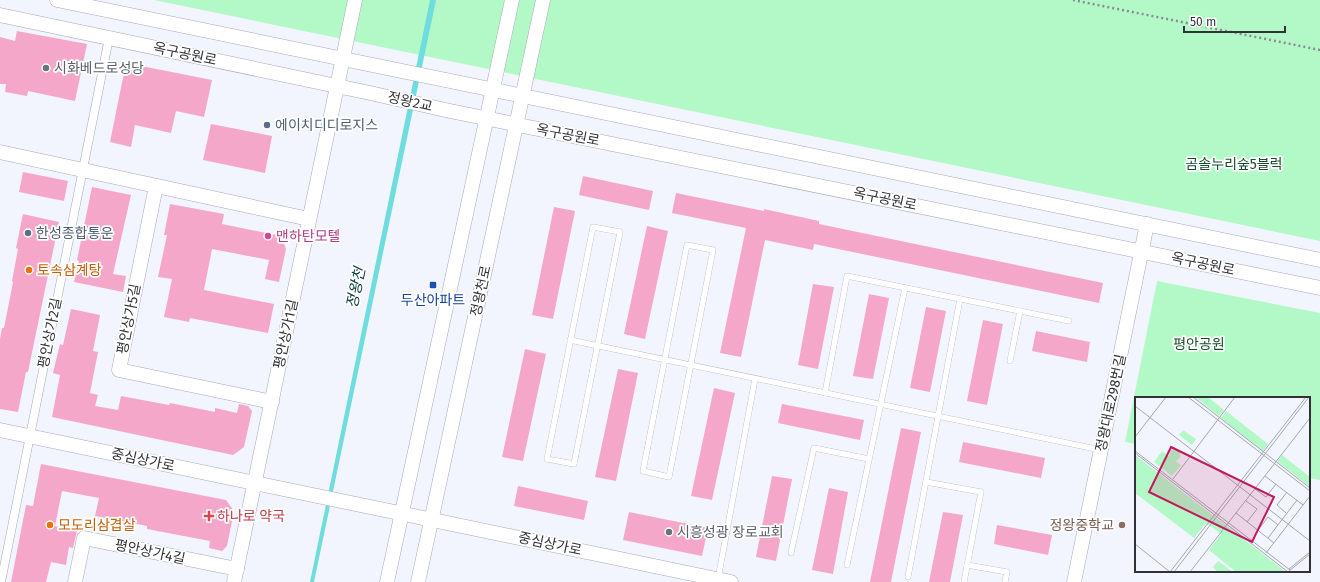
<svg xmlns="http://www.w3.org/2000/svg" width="1320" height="582" font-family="'Fira Sans','Noto Sans KR',sans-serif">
	<rect width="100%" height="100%" fill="#f2f5fe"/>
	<g fill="#b3f9c8">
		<path d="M154,0h1166v241z"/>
		<path d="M1157,281l163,32v167l-11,-2v-80h-173v46l-11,-2z"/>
	</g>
	<path fill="#6fdcde" d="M430,0h6l-122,582h-4z"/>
	<g fill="#f5a7c9">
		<path d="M17,31l70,13 -12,57 -47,-10 -1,5 -22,-4 1,-8h-6v-47l15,4z"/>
		<path d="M126,63l86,17 -8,37 -28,-6 -5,22 -36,-8 -4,22 -21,-5z"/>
		<path d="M211,124l61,12 -7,37 -62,-13z"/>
		<path d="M23,172l45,9 -4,20 -45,-9z"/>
		<path d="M583,176l70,15 -4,19 -70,-15z"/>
		<path d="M92,187l39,8 -18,79 13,2 -3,16 -49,-10 5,-21 -2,-1z"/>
		<path d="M676,193l88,18v-2l55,12v3l284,59 -4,20 -285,-59 -1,6 -48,-10 -24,117 -21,-4 26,-125 -74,-15z"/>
		<path d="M170,204l54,10 -2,10 59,12 5,13 -7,33 -14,-3 4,-19 -57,-11 -8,41 70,14 -6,29 -78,-15 -1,4 -25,-5 8,-38 -14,-2 9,-42h-3z"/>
		<path d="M554,207l21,4 -22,108 -21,-4z"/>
		<path d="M23,214l36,8 -31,150h-2l-8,40 -18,-3v-70l2,-11h2l9,-46 -1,-1 6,-32 -2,-1z"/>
		<path d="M647,226l21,5 -23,108 -21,-5z"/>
		<path d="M813,284l21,3 -16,82 -20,-4z"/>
		<path d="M869,294l20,4 -16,81 -20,-3z"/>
		<path d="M926,307l20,4 -16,81 -20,-4z"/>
		<path d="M71,309l29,6 -7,36 5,1 -8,41 8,2 -3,11 23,4 3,-14 48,9 1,-2 45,9v-4l22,5 2,-9 9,2 4,5 -8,36 -11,8 -181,-38 8,-42 -7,-2 7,-29 3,1z"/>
		<path d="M983,320l20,4 -16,81 -20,-4z"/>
		<path d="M1036,331l54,11 -3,20 -55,-11z"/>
		<path d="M525,349l21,5 -23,107 -21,-4z"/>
		<path d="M618,369l20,4 -22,108 -21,-4z"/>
		<path d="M714,388l21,5 -23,107 -21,-4z"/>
		<path d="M782,404l82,16 -4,20 -82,-17z"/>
		<path d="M901,428l20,4 -30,150h-21z"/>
		<path d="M963,442l82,16 -4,20 -82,-16z"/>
		<path d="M41,464l185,36 8,11 -7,35 -5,5 -13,-3 1,-7 -63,-12v-3l-52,-10 4,-18 -37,-7 -7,35 22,5 -4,17 -4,-1 -3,18 -15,-3 -5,20h-35l15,-77 7,1z"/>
		<path d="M772,476l20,3 -16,82 -20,-4z"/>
		<path d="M518,486l70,15 -4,19 -70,-14z"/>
		<path d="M829,488l19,4 -15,82 -21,-4z"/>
		<path d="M629,512l79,16 -6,28 -79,-16z"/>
		<path d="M943,512l20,3 -13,67h-21z"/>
		<path d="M997,525l55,10 -4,20 -54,-11z"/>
	</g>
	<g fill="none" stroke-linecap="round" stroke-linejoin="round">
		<g stroke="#a6a9b4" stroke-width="6">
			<g id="service">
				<path d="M593,227l27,5 -46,232 -27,-5z"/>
				<path d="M687,245l26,5 -44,227 -26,-6z"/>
				<path d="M570,340l531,110"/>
				<path d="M1010,361l10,-50"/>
				<path d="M825,393l22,-117 222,45"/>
				<path d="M926,482l55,10 -17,90"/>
				<path d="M791,553l23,-105 55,11"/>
				<path d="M847,565l58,-277"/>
				<path d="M967,565l40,7 -2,10"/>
				<path d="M908,577l52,-278"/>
				<path d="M718,579l37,-200"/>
			</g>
		</g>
		<g stroke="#a6a9b4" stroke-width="9">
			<path id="pedestrian" d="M1,582l108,-544"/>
		</g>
		<g stroke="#a6a9b4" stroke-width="15">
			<g id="tertiary">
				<path d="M57,0l1263,260"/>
				<path d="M0,15l370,78 80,18 870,177"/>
				<path d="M0,152l309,67"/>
				<path d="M156,186l-37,184 153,32"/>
				<path d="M0,430l731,152"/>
				<path d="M75,582l9,-44 153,31"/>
				<path d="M234,582l121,-582"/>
				<path d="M387,582l125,-582"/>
				<path d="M418,582l125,-582"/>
				<path d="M1074,582l73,-358"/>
			</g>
		</g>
		<path stroke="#898b91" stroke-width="2.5" stroke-dasharray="2 3" stroke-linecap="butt" d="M1073,0l247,50"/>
		<use href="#service" stroke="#fff" stroke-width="5.5"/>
		<use href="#pedestrian" stroke="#fff" stroke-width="8"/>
		<use href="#tertiary" stroke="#fff" stroke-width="14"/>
	</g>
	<g fill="#6b7280" stroke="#fff" stroke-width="1.5">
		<circle cx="46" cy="68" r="4"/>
		<circle cx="669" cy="532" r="4"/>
	</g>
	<g fill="#5c6f8a" stroke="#fff" stroke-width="1.5">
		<circle cx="267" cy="125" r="4"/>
		<circle cx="28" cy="233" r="4"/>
	</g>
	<circle fill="#d1479c" stroke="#fff" stroke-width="1.5" cx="268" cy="236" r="4"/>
	<g fill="#e8710a" stroke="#fff" stroke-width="1.5">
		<circle cx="29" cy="270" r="4"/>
		<circle cx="50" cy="525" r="4"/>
	</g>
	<rect fill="#1a4fb4" stroke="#fff" stroke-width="1.5" x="429" y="281" width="8" height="8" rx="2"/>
	<path fill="#e0444e" stroke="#fff" stroke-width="1.5" d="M207 510h4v4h4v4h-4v4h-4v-4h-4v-4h4z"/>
	<circle fill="#8d6e63" stroke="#fff" stroke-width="1.5" cx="1122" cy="525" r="4"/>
	<g text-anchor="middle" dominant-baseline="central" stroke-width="3.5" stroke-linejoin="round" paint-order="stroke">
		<g font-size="14" fill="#313236" stroke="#fff">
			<text transform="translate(185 54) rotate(12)">옥구공원로</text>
			<text transform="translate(410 102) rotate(13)">정왕2교</text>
			<text transform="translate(568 135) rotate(11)">옥구공원로</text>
			<text transform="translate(885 199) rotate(12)">옥구공원로</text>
			<text transform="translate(1203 264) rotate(12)">옥구공원로</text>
			<text transform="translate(481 291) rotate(-78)">정왕천로</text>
			<text transform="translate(129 319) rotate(-79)">평안상가5길</text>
			<text transform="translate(50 333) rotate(-79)">평안상가2길</text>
			<text transform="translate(286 334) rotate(-78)">평안상가1길</text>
			<text transform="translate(1111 403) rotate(-78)">정왕대로298번길</text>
			<text transform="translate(143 460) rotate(12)">중심상가로</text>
			<text transform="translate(550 544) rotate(12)">중심상가로</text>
			<text transform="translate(150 552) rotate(12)">평안상가4길</text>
		</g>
		<g font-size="14" fill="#5b616d" stroke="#fff" text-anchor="start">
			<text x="54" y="68">시화베드로성당</text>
			<text x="677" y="532">시흥성광 장로교회</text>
		</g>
		<g font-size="14" fill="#4e5e75" stroke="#fff" text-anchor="start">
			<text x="275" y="125">에이치디디로지스</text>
			<text x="36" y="233">한성종합통운</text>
		</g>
		<g font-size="14" fill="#174c2c" stroke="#fff">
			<text x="1234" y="164">곰솔누리숲5블럭</text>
			<text x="1199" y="344">평안공원</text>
		</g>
		<g font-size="14" fill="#b23c85" stroke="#fff" text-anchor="start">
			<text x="276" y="236">맨하탄모텔</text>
		</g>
		<g font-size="14" fill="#c56008" stroke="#fff" text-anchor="start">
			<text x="37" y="270">토속삼계탕</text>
			<text x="58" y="525">모도리삼겹살</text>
		</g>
		<g font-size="14" fill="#164399" stroke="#fff">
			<text x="433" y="300">두산아파트</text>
		</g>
		<g font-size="14" fill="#be3a42" stroke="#fff" text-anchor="start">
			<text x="217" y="516">하나로 약국</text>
		</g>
		<g font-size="14" fill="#785e54" stroke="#fff" text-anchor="end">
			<text x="1114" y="525">정왕중학교</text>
		</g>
		<g font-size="15" font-style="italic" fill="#073d3e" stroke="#fff">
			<text transform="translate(356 288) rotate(-78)">정왕천</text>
		</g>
	</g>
	<g transform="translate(1135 397)">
		<rect width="175" height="175" fill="#f2f5fe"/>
		<path d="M60,0h13l16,13 -5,6zM91,14l42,33 -5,7 -42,-33zM48,33l13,9 -4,6 -13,-10zM34.5 58a5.5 5.5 0 1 1 11 0a5.5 5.5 0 1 1-11 0ZM27,54l19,14 -9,11 -18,-14zM0,58l151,117h-50l-27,-22 12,-16 -15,-11 -12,15 -59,-45zM147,58l28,22v10l-33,-26zM83,164l15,11h-15l-5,-5z" fill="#b3f9c8"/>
		<path fill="none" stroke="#a5a7ae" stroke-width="1" d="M53,0l122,94M58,0l117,91M0,9l175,135M0,40l31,-40M0,54l155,119M0,56l153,119M130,79l38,29M38,82l62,-82M120,92l11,8 10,-13M111,104l11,8 -10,13M101,116l38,30M151,116l-9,-8 10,-13M123,133l10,-13 10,8M133,141l29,-38M0,147l35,28M131,156l44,-57M154,172l21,-17M154,174l21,-17M35,175l136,-175M39,175l135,-175M55,175l120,-154"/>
		<path fill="#c2185b" fill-opacity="0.15" stroke="#c2185b" stroke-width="2" d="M36,50l103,50 -22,45 -103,-50z"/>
		<rect width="175" height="175" fill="none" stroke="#313236" stroke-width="2"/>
	</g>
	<path d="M1184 26v6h101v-6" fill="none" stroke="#313236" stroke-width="2"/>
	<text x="1190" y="26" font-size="12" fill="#313236" stroke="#ffffff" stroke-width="3" paint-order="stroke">50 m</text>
</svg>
